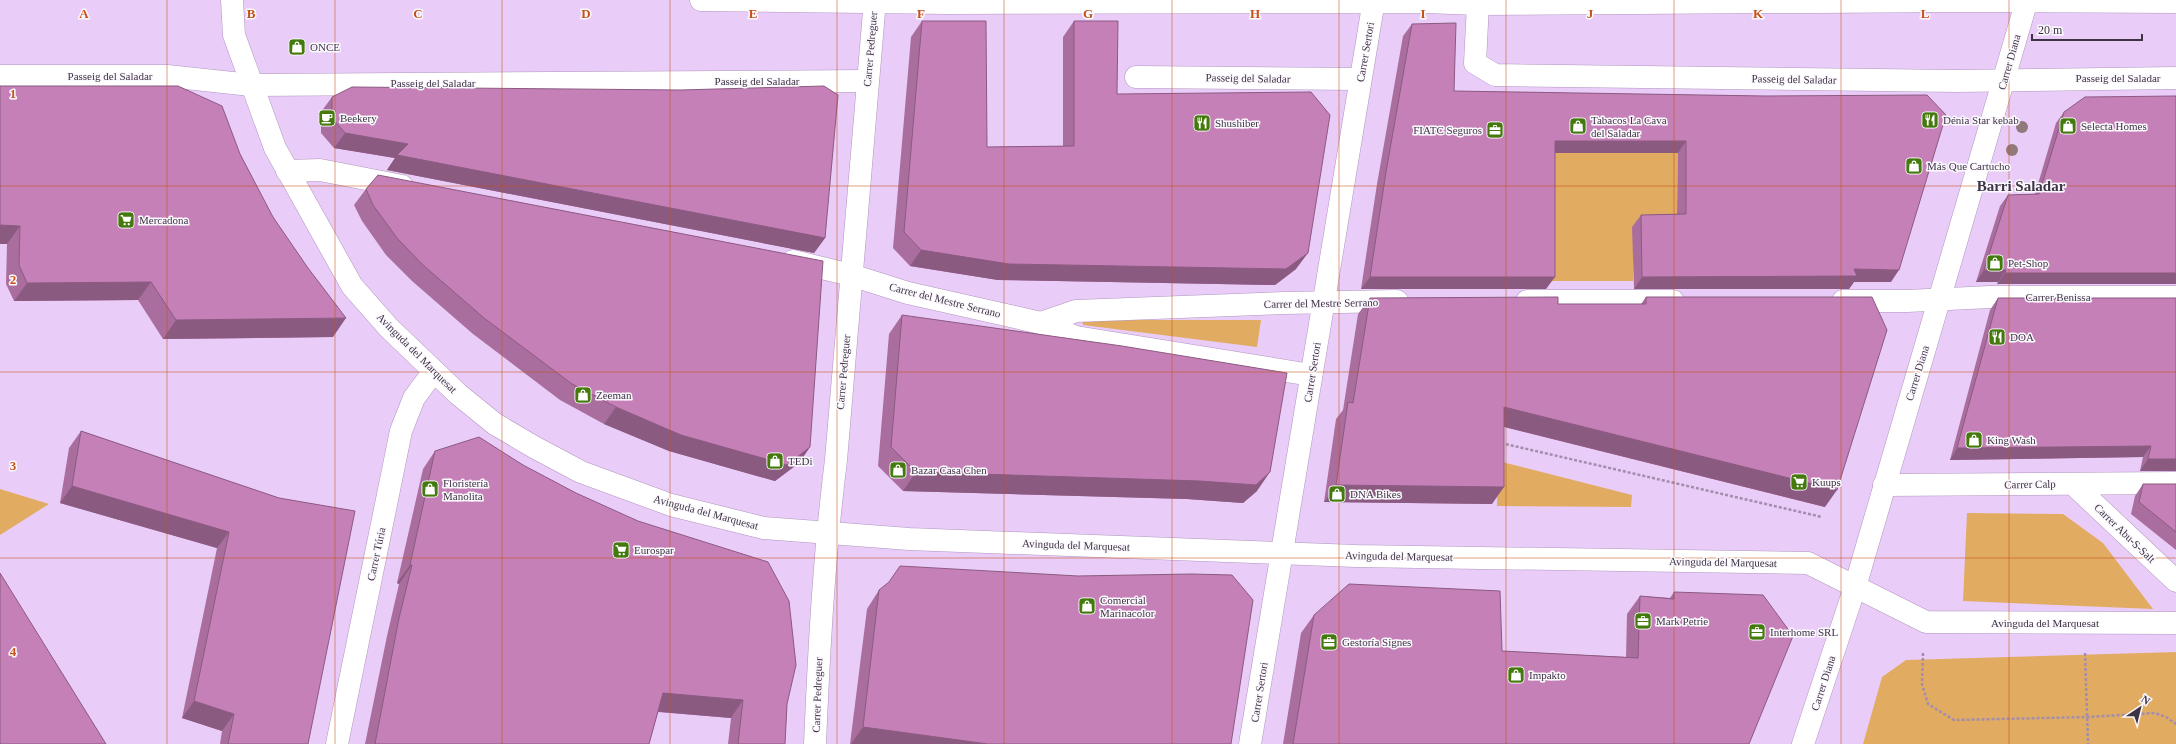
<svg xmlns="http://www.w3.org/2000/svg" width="2176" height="744" font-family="'Times New Roman',serif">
	<rect width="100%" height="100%" fill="#e9cdf8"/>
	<g fill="#e1ac62">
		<path d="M1547,153h131l-1,73 -44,1v54h-87z"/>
		<path d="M1082,320h179l-4,27 -174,-22z"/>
		<path d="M1498,461l134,34 -1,12 -134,-1z"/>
		<path d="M0,489l49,15 -49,31z"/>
		<path d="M1967,513l96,1 40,29 50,66 -190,-8z"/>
		<path d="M2176,652v92h-313l19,-67 24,-17z"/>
	</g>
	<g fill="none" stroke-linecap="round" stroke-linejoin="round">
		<g stroke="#b095be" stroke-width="23">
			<g id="minor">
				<path d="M232,0l2,35 41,113 77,138 37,42 45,43 24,23 37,30 39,23 47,25 90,33 93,23 145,11 447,17 452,7 118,59 250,1"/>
				<path d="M701,0l246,3 479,-1 52,2 483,-3 215,1"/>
				<path d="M1478,4l-3,59 20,12 462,6 219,-3"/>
				<path d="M0,76h167l84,9 616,-4"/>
				<path d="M1136,77l224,2"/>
				<path d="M287,171l33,-1 82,16"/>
				<path d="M793,261l58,14 57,18 133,30 35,14 235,38"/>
				<path d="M1527,301h146"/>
				<path d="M1843,301h64l83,-4h186"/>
				<path d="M1041,323l35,-12 208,-8 113,-2"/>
				<path d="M2073,484l103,97"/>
				<path d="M1884,485l292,-2"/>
				<path d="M337,744l64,-313 13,-33 20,-27"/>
				<path d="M815,744c4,-95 9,-189 21,-284l39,-460"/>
				<path d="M1250,744l124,-744"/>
				<path d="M1803,744l52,-157 172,-587"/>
			</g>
		</g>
		<g stroke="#a28dad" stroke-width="2.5" stroke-dasharray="3 2" stroke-linecap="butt">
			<path d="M1501,443l321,74"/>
			<path d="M1923,653l-1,31 6,20 26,16 134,-3 67,-4 11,4 10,7"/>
			<path d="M2085,653l3,91"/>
		</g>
		<use href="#minor" stroke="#fff" stroke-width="22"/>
	</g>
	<g fill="#92797b">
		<circle cx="2022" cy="127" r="6"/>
		<circle cx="2012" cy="150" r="6"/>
	</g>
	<g fill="#aa6e9e">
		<path d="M922,21l65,126 76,-1v-109l11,-16 43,73 179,175 -21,16 -277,-5 -88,-14 -17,-18 18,-211z"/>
		<path d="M1412,24l42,67 310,5 127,186h-37l-5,7h-215l-2,-62 9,-12 36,-1 1,-61h-123l-9,136h-185l16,-105 26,-148z"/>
		<path d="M0,86l240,68 93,183 -170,2 -25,-39 -124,1 -8,-17 1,-40h-7z"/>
		<path d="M332,97l493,141 -11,15 -427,-83 8,-12 -61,-10 -13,-15v-21z"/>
		<path d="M2064,112l112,172h-179l1,-2h-22l24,-76 8,-11 27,-1 21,-71z"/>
		<path d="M366,189l444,258 -11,16 -24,18 -106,-30 -65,-27 -44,-24 -87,-66 -61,-53 -26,-26 -24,-34 -8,-16z"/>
		<path d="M1646,297l179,210 -321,-80 -12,77 -168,-2 12,-83 7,-9 15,-96 12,-16 188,6h83z"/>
		<path d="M1998,298h178v173h-36l3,-14 -193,3 40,-150z"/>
		<path d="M902,315l355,176 -14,12 -56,-4 -284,-8 -25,-25 11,-132z"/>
		<path d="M81,431l198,67 29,246h-88l2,-13 -40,-13 35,-170 -157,-45 9,-55z"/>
		<path d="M435,451l352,253 -2,40h-57l3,-26 -73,-6 -9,32h-284l22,-108 12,-52 -2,-1 26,-114z"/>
		<path d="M2143,484h33v66l-45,-36 4,-18z"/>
		<path d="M879,590l352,154h-381l17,-135z"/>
		<path d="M1674,592l75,152h-466l18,-111 13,-18 188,36 124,6 1,-43 13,-18 30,2z"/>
	</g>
	<g fill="#8b5a81">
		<path d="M345,133l63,11 417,94 -11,15 -427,-83 8,-12 -61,-10z"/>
		<path d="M1555,141h131l-8,12h-131z"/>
		<path d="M0,225l20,1 -13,18h-7z"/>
		<path d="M921,250l387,3 -12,16 -21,16 -277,-5 -88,-14z"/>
		<path d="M1854,269l45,1 -8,12h-37l-5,7h-215l8,-12z"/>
		<path d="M1984,270h22l-8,12h-22z"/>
		<path d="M2005,273h171v11h-179z"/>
		<path d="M1370,277h185l-9,12h-185z"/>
		<path d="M151,282l-13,18 -124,1 13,-18z"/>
		<path d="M346,318l-13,19 -170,2 13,-19z"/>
		<path d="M616,407l194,40 -11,16 -24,18 -106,-30 -65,-27z"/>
		<path d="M1504,407l333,83 -12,17 -332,-83z"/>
		<path d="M2151,446l-8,11 -193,3 7,-12z"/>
		<path d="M2148,459h28v12h-36z"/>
		<path d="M916,472h354l-13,19 -14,12 -56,-4 -284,-8z"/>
		<path d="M1336,485l168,2 -12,17 -168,-2z"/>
		<path d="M72,486l157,46 -12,16 -157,-45z"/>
		<path d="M410,565h2l-13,19 -2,-1z"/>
		<path d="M663,693l80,7 -12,18 -81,-7z"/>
		<path d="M194,701l40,13 -12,17 -40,-13z"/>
		<path d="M863,727l125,17h-137z"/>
	</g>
	<g fill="#c680b8" stroke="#8b5a81">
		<path d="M922,21h64l1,126 87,-1v-125h44l-1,73 194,-2 19,23 -22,138 -22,16 -277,-5 -88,-14 -17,-18z"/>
		<path d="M1456,23l-2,68 310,5 163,-1 19,20 -47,155 -45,-1 3,7 -215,1 -1,-62 45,-1v-73h-131v136h-185l16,-105 26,-148z"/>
		<path d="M0,86h178l44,20 18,48 33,63 35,51 38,50 -170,2 -25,-38 -124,1 -8,-18 1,-39 -20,-1z"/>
		<path d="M824,86l14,9 -13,143 -428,-83 11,-11 -63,-11 -13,-15v-21l20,-10 328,3z"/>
		<path d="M2176,96v177h-171l1,-3h-22l24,-75 31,-1 25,-82 21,-15z"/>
		<path d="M378,175l445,86 -13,186 -23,18 -106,-30 -65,-28 -44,-23 -88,-66 -61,-53 -26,-27 -24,-33 -7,-16z"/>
		<path d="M1558,297v7h88v-7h226l15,33 -50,160 -333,-83v80l-168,-2 12,-83 5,1 17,-105z"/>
		<path d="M1998,298h178v161h-28l3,-13 -194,2z"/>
		<path d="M902,315l220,31 165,27 -17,99 -14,13 -56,-4 -284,-9 -25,-25z"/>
		<path d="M81,431l198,67 76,13 -47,233h-80l6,-30 -40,-13 35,-169 -157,-46z"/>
		<path d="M479,437l44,28 53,28 62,28 130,41 21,39 7,64 -9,39 -2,40h-47l5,-44 -80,-7 -14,51h-274l24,-126 13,-53h-2l25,-114z"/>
		<path d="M2143,484h33v48l-37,-30z"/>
		<path d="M900,566l178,10 113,-2 41,1 21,25 -22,144h-243l-125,-17 16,-137 10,-8z"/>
		<path d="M0,573l106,171h-106z"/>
		<path d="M1349,584l151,7 2,60 136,7 2,-62 34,3v-7l89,3 30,41 -44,108h-456l21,-129z"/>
	</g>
	<path fill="none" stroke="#c65117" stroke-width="1" stroke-opacity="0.55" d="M167,0v744M335,0v744M502,0v744M670,0v744M837,0v744M1004,0v744M1172,0v744M1339,0v744M1506,0v744M1674,0v744M1841,0v744M2009,0v744M0,186h2176M0,372h2176M0,558h2176"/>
	<defs>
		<g id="shop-square" transform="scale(0.9)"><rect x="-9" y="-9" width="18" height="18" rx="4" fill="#447a0d" stroke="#fcf9fe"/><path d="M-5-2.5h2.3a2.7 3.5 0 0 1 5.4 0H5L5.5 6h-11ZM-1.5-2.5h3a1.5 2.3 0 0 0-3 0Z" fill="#fff"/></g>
		<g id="cafe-square" transform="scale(0.9)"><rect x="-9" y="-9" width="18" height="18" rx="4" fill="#447a0d" stroke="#fcf9fe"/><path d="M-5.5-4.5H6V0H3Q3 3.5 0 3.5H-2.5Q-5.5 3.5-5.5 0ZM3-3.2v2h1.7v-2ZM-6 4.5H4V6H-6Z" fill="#fff"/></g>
		<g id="restaurant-square" transform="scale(0.9)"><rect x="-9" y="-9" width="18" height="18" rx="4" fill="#447a0d" stroke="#fcf9fe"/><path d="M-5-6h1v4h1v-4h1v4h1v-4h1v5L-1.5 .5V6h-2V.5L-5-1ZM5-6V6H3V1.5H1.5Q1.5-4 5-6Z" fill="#fff"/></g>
		<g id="office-square" transform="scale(0.9)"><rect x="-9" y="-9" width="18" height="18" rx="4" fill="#447a0d" stroke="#fcf9fe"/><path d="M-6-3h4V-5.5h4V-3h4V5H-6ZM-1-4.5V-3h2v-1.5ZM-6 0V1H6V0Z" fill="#fff"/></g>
		<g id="supermarket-square" transform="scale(0.9)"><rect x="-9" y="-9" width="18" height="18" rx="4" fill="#447a0d" stroke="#fcf9fe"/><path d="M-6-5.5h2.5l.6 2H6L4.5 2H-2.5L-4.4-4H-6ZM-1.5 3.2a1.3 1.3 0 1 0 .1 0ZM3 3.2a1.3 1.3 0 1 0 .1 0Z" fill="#fff"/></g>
	</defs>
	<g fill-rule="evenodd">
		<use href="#shop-square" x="297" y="47"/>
		<use href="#cafe-square" x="327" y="118"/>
		<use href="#restaurant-square" x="1930" y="120"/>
		<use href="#restaurant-square" x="1202" y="123"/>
		<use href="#shop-square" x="1578" y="126"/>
		<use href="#shop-square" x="2068" y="126"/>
		<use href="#office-square" x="1495" y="130"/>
		<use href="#shop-square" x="1914" y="166"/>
		<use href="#supermarket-square" x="126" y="220"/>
		<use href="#shop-square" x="1995" y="263"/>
		<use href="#restaurant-square" x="1997" y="337"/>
		<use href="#shop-square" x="583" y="395"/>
		<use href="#shop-square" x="1974" y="440"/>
		<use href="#shop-square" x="775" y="461"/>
		<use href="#shop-square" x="898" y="470"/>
		<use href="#supermarket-square" x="1799" y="482"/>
		<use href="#shop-square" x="430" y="489"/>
		<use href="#shop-square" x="1337" y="494"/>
		<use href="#supermarket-square" x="621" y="550"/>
		<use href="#shop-square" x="1087" y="606"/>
		<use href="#office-square" x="1643" y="621"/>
		<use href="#office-square" x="1757" y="632"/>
		<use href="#office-square" x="1329" y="642"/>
		<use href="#shop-square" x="1516" y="675"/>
	</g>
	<g text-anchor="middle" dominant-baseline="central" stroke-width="3" stroke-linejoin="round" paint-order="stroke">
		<g font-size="11" fill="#3e3344" stroke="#fcf9fe" text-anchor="start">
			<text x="310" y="47">ONCE</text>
			<text x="340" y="118">Beekery</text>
			<text x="1591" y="120">Tabacos La Cava<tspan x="1591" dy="13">del Saladar</tspan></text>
			<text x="1943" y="120">Dénia Star kebab</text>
			<text x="1215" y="123">Shushiber</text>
			<text x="2081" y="126">Selecta Homes</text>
			<text x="1482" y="130" text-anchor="end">FIATC Seguros</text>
			<text x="1927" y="166">Más Que Cartucho</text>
			<text x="139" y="220">Mercadona</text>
			<text x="2008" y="263">Pet-Shop</text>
			<text x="2010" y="337">DOA</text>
			<text x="596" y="395">Zeeman</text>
			<text x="1987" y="440">King Wash</text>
			<text x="788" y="461">TEDi</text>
			<text x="911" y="470">Bazar Casa Chen</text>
			<text x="1812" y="482">Kuups</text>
			<text x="443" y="483">Floristería<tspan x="443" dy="13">Manolita</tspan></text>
			<text x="1350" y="494">DNA Bikes</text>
			<text x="634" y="550">Eurospar</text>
			<text x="1100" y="600">Comercial<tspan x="1100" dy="13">Marinacolor</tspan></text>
			<text x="1656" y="621">Mark Petrie</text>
			<text x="1770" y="632">Interhome SRL</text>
			<text x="1342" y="642">Gestoría Signes</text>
			<text x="1529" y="675">Impakto</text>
		</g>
		<g font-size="11" fill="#3e3344" stroke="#fcf9fe">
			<text transform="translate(870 49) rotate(-85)">Carrer Pedreguer</text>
			<text transform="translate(1365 52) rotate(-80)">Carrer Sertori</text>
			<text transform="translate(2009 62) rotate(-74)">Carrer Diana</text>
			<text x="110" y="76">Passeig del Saladar</text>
			<text transform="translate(1248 78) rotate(1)">Passeig del Saladar</text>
			<text x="2118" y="78">Passeig del Saladar</text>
			<text transform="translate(1794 79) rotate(1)">Passeig del Saladar</text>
			<text x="757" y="81">Passeig del Saladar</text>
			<text x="433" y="83">Passeig del Saladar</text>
			<text x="2058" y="297">Carrer Benissa</text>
			<text transform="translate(945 300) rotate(14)">Carrer del Mestre Serrano</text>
			<text transform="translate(1321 303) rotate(-1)">Carrer del Mestre Serrano</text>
			<text transform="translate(417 353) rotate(45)">Avinguda del Marquesat</text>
			<text transform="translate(843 372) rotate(-85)">Carrer Pedreguer</text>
			<text transform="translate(1312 372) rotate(-81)">Carrer Sertori</text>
			<text transform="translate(1917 373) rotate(-73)">Carrer Diana</text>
			<text transform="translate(2030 484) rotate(-1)">Carrer Calp</text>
			<text transform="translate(706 512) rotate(15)">Avinguda del Marquesat</text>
			<text transform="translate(2125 533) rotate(44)">Carrer Abu-S-Salt</text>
			<text transform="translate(1076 545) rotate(2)">Avinguda del Marquesat</text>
			<text transform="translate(376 554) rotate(-78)">Carrer Túria</text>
			<text transform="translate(1399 556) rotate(1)">Avinguda del Marquesat</text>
			<text transform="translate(1723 562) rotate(1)">Avinguda del Marquesat</text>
			<text x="2045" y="623">Avinguda del Marquesat</text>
			<text transform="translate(1823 683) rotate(-72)">Carrer Diana</text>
			<text transform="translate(1259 692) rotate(-81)">Carrer Sertori</text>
			<text transform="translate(817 695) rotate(-88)">Carrer Pedreguer</text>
		</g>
		<g font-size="15" font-weight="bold" fill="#3e3344" stroke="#fcf9fe">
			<text x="2021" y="186">Barri Saladar</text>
		</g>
	</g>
	<g font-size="13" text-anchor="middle" font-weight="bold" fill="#c65117" stroke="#fcf9fe" stroke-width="3" stroke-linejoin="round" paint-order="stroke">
		<text x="84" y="18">A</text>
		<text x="251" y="18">B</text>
		<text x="418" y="18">C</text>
		<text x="586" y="18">D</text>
		<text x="753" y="18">E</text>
		<text x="921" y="18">F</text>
		<text x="1088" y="18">G</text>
		<text x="1255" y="18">H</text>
		<text x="1423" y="18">I</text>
		<text x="1590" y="18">J</text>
		<text x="1758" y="18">K</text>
		<text x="1925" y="18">L</text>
		<text x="13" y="98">1</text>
		<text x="13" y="284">2</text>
		<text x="13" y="470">3</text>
		<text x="13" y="656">4</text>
	</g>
	<g transform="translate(2140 708) rotate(35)" stroke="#fcf9fe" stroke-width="3" paint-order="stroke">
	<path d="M0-3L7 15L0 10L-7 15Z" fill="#3e3344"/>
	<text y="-6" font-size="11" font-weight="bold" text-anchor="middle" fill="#3e3344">N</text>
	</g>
	<path d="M2032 34v6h110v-6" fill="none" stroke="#3e3344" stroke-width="2"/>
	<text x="2038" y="34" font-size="12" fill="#3e3344" stroke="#fcf9fe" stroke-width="3" paint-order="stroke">20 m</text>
</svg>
